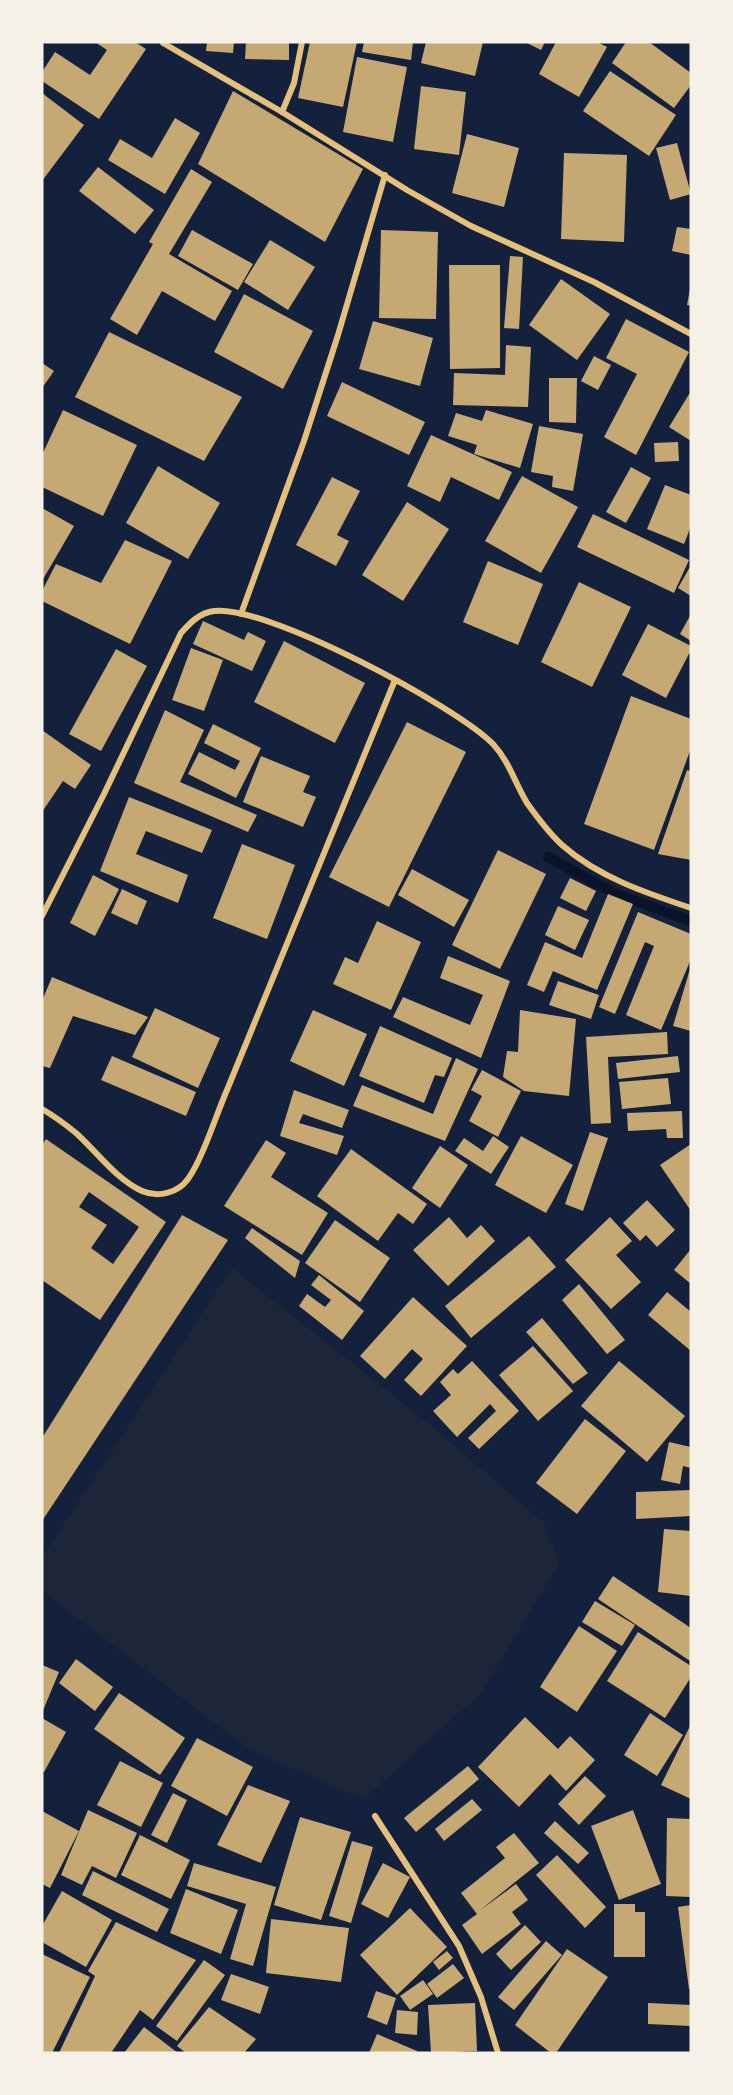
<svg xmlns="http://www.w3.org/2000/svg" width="733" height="2095" font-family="'Open Sans',sans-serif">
	<rect width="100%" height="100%" fill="#14213d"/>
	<path fill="#1d2539" d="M232,1268l195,154 117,101 16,39 -78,130 -118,107 -114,-49 -208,-159v-33z"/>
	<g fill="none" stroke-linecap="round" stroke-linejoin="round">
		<path stroke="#0b132b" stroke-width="10" d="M548,857l66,36 77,28"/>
	</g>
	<g fill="#c6a872" fill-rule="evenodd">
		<path d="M95,42h40l11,7 -47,70 -57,-38v-9l13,-20 35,23 17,-25z"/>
		<path d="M207,42h27l-1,11 -27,-2z"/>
		<path d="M246,42h43v18l-44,-1z"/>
		<path d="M310,42h47l-14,65 -45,-9z"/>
		<path d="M364,42h49l-2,18 -49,-8z"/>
		<path d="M426,42h57l-8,34 -54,-13z"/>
		<path d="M525,42h20l-4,8z"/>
		<path d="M556,42h41l10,5 -28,50 -40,-23z"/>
		<path d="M626,42h23l42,31v12l-17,23 -62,-45z"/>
		<path d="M357,57l50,10 -14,75 -50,-10z"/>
		<path d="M610,71l66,44 -27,41 -66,-45z"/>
		<path d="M421,86l45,6 -7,63 -45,-6z"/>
		<path d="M233,91l130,78 -38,73 -127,-78z"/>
		<path d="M42,93l42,32 -42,56 1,-49z"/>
		<path d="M175,118l25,15 -35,61 -57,-34 12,-21 32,19z"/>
		<path d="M467,134l52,14 -15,59 -52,-14z"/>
		<path d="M677,143l14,51 -21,6 -14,-52z"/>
		<path d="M564,153l63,2 -3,87 -63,-3z"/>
		<path d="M98,167l56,43 -19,24 -56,-43z"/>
		<path d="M191,169l21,13 -43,72 63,37 -17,30 -53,-30 -25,44 -27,-16 43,-75 -4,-2z"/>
		<path d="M677,227l14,2v26l-19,-4z"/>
		<path d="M192,230l61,34 -15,26 -60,-34z"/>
		<path d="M381,230l57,2 -2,87 -57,-1z"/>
		<path d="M270,240l45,27 -27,43 -44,-28z"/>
		<path d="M510,256l13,1 -4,72 -15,-1z"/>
		<path d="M449,265h51v103l-50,1z"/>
		<path d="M561,279l49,35 -33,46 -48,-35z"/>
		<path d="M690,289h1v17l-4,-1z"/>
		<path d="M244,294l69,37 -30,58 -69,-37z"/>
		<path d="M626,319l63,33 -53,103 -32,-18 33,-63 -31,-16z"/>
		<path d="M373,321l60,17 -13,48 -61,-17z"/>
		<path d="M109,332l133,65 -38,64 -129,-64z"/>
		<path d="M506,345l25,2 -3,60 -75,-2 1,-32 51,2z"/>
		<path d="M594,356l17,9 -13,25 -17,-9z"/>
		<path d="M42,363l12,8 -12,17z"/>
		<path d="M549,378h28l-1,45 -27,-1z"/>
		<path d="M342,382l83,40 -16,33 -82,-39z"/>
		<path d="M691,391v50l-22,-14z"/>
		<path d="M63,410l74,35 -34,71 -61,-29v-32z"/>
		<path d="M486,410l47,14 -13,44 -46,-14 3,-9 -29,-9 8,-23 26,8z"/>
		<path d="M539,426l44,8 -10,57 -21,-4 1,-11 -22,-4z"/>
		<path d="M431,435l81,37 -13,28 -48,-23 -11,25 -33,-16z"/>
		<path d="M678,442l1,19 -24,1 -1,-19z"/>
		<path d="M158,466l62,37 -32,56 -62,-36z"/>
		<path d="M631,467l20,11 -25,45 -20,-11z"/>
		<path d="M522,476l56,31 -37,66 -56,-32z"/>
		<path d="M332,477l28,14 -23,44 12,6 -13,25 -40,-21z"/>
		<path d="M665,485l26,10v31l-7,18 -37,-15z"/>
		<path d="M407,502l42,27 -46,72 -41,-26z"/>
		<path d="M42,508l32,18 -32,55z"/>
		<path d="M593,514l96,46 -15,33 -97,-46z"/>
		<path d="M125,540l47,21 -42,83 -88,-43v-10l14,-27 45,19z"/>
		<path d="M488,561l55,23 -25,61 -55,-23z"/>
		<path d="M691,565v31l-13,-8z"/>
		<path d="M579,582l52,25 -39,80 -51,-25z"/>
		<path d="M691,614v27l-11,-7z"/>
		<path d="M203,621l41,19 4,-8 18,9 -14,30 -59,-27z"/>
		<path d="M648,624l43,22v4l-25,48 -44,-23z"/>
		<path d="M284,641l81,42 -30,60 -81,-41z"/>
		<path d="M191,648l32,12 -19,51 -32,-11z"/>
		<path d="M116,649l31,17 -46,85 -32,-17z"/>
		<path d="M631,696l60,23v29l-37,102 -70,-26z"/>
		<path d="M165,710l39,20 -24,52 77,33 -9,17 -114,-49z"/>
		<path d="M407,722l59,30 -77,155 -60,-30z"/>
		<path d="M213,724l48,24 -25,50 -48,-24 11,-22 36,18 5,-9 -36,-18z"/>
		<path d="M42,730l49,35 -16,24 -12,-8 -21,31z"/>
		<path d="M261,756l49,20 -7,16 13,5 -13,30 -60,-25z"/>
		<path d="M687,770l4,1v89l-33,-6z"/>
		<path d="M129,797l83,33 -10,23 -56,-22 -10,23 52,21 -10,28 -78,-32z"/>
		<path d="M242,844l53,21 -28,74 -54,-21z"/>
		<path d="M498,850l48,24 -46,95 -48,-24z"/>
		<path d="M412,869l57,31 -15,27 -56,-32z"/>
		<path d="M93,875l26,14 -24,47 -25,-13z"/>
		<path d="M570,878l26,13 -10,20 -26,-13z"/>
		<path d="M122,889l25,12 -10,24 -26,-12z"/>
		<path d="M608,894l25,10 -36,86 -44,-19 -9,21 -17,-7 18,-43 37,16z"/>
		<path d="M558,906l31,14 -14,30 -30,-15z"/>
		<path d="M638,912l53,22v25l-30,71 -35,-15 28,-69 -9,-4 -30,72 -16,-7z"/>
		<path d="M377,921l44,21 -30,68 -58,-26 12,-27 13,6z"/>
		<path d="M448,956l62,25 -29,77 -88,-41 10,-20 67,28 13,-30 -43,-17z"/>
		<path d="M690,969h1v62l-18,-5z"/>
		<path d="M52,977l96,40 -13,18 -62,-19 -23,52 -8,-2v-65z"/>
		<path d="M558,981l41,14 -8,24 -42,-14z"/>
		<path d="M155,1008l65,30 -22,50 -66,-31z"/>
		<path d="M313,1010l54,24 -23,52 -54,-25z"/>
		<path d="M520,1010l56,9 -7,77 -45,-5 -21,-14 4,-26 11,1z"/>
		<path d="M380,1026l72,32 -8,19 -9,-2 -11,28 -65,-27z"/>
		<path d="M667,1032l1,22 -60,3 3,66 -20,1 -5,-87z"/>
		<path d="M112,1056l84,36 -10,24 -85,-36z"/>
		<path d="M678,1056l2,16 -62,7 -2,-16z"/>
		<path d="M456,1058l22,11 -33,72 -92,-35 9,-21 71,29z"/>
		<path d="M482,1070l39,21 -23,46 -29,-16 13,-25 -11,-6z"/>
		<path d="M668,1078l3,26 -49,5 -3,-27z"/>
		<path d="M294,1090l55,20 -7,18 -39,-14 -4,9 45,13 -7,19 -57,-19z"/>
		<path d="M682,1111l1,27h-16l-1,-9 -38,2 -1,-18z"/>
		<path d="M590,1132l18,6 -25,73 -18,-7z"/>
		<path d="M493,1136l16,11 -18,27 -36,-23 9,-13 19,13z"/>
		<path d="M521,1136l52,29 -27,48 -51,-28z"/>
		<path d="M46,1139l120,83 -66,98 -58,-40v-135zM89,1192l50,35 -26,37 -22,-16 16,-23 -28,-18z"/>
		<path d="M266,1140l20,13 -15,24 57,36 -26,42 -78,-49z"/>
		<path d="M691,1144v67l-31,-46z"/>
		<path d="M440,1146l28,19 -28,43 -28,-20z"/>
		<path d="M351,1149l76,55 -14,20 -15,-11 -20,28 -61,-45z"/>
		<path d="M647,1200l28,30 -18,17 -11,-12 -6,6 -17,-18z"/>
		<path d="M182,1215l46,25 -186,281v-83z"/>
		<path d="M449,1217l18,21 14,-13 14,16 -47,45 -35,-36z"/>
		<path d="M610,1217l22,24 -16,14 25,27 -30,27 -46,-49z"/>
		<path d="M335,1220l55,38 -30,44 -55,-39z"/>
		<path d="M252,1228l48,33 -5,17 -50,-40z"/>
		<path d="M529,1236l27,31 -85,71 -26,-32z"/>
		<path d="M691,1249v35l-17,-14z"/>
		<path d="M319,1275l45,36 -22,29 -43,-34 8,-12 18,13 6,-7 -20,-15z"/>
		<path d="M579,1284l46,56 -18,14 -45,-54z"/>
		<path d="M667,1292l24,20v39l-43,-36z"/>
		<path d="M413,1297l54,49 -46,50 -17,-16 19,-21 -11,-10 -27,30 -25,-23z"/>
		<path d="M542,1318l46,55 -15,11 -47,-52z"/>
		<path d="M533,1346l40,45 -35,30 -39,-46z"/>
		<path d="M472,1361l47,50 -40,38 -11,-11 28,-27 -6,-7 -33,33 -24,-26 18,-16 -11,-13 13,-13 5,5z"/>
		<path d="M619,1361l66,55 -38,46 -66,-56z"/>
		<path d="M585,1419l41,32 -49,63 -41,-31z"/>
		<path d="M669,1442l22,5v21l-8,-2 -3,18 -19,-4z"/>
		<path d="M691,1490v26l-55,3v-27z"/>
		<path d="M664,1529l27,2v65l-33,-4z"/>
		<path d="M613,1576l78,52 -1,33 -92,-62z"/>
		<path d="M595,1601l40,24 -13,21 -40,-24z"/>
		<path d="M579,1626l38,25 -40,61 -37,-25z"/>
		<path d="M638,1632l53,34v11l-26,41 -58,-37z"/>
		<path d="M76,1659l37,28 -18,24 -36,-28z"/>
		<path d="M42,1665l17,7 -17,41z"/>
		<path d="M119,1693l66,45 -25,37 -66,-46z"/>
		<path d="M650,1713l33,22 -26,41 -33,-21z"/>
		<path d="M525,1717l33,32 12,-13 25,24 -29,31 -16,-17 -31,33 -41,-40z"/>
		<path d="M42,1718l24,14 -22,40 -2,-1z"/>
		<path d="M691,1724v75l-30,-14z"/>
		<path d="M197,1738l56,29 -26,49 -56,-30z"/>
		<path d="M120,1761l43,22 -22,44 -44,-22z"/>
		<path d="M468,1766l11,13 -63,53 -12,-14z"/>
		<path d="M585,1776l21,20 -27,29 -21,-21z"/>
		<path d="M248,1785l42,16 -29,62 -44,-18z"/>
		<path d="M173,1793l14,7 -20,43 -16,-8z"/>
		<path d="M472,1799l10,11 -38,31 -9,-12z"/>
		<path d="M88,1810l49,23 -21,45 -24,-12 -10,19 -21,-10z"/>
		<path d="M633,1810l28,74 -42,16 -28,-74z"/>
		<path d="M42,1811l37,20 -29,57 -8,-4z"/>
		<path d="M300,1817l51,15 -30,88 -47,-15z"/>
		<path d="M667,1818l24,1v78l-25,-1z"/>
		<path d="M555,1821l34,32 -11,11 -34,-31z"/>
		<path d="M514,1833l25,30 -60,48 37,-27 12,16 -16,12 9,12 -39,30 -20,-29 15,-11 -16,-21 44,-35 -9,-11z"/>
		<path d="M140,1835l50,25 -19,39 -50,-24z"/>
		<path d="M352,1841l21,6 -22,76 -22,-7z"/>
		<path d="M557,1855l49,52 -21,21 -49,-53z"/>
		<path d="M194,1863l82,24 -23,79 -23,-7 16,-55 -59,-18z"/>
		<path d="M383,1863l27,14 -22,41 -27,-14z"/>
		<path d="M93,1871l76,38 -12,23 -75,-37z"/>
		<path d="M186,1889l52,21 -17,44 -51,-21z"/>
		<path d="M62,1891l50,29 -26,47 -44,-25v-16z"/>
		<path d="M614,1904h21v8h10v45h-31z"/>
		<path d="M691,1905v84h-2l-11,-82z"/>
		<path d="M410,1908l37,39 -50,48 -37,-40z"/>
		<path d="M271,1919l78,9 -8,54 -75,-9z"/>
		<path d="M116,1922l80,38 -43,60 -13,-10 -29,43h-52l36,-77 -7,-5z"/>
		<path d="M525,1925l16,17 -30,28 -15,-16z"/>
		<path d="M546,1941l16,14 -48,55 -16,-13z"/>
		<path d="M567,1949l41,28 -52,76h-5l-36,-28z"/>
		<path d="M447,1951l6,7 -14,12 -6,-8z"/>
		<path d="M42,1954l48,23 -38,76h-10z"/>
		<path d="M204,1960l21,15 -48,66 -21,-15z"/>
		<path d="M453,1964l11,14 -27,20 -10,-14z"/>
		<path d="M231,1974l38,13 -9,27 -39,-14z"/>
		<path d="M423,1980l10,14 -23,16 -10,-14z"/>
		<path d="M376,1991l20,7 -9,27 -20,-8z"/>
		<path d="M475,2003l2,48 -46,2 -3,-48z"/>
		<path d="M648,2003l43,2v21l-43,-2z"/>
		<path d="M209,2007l47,32 -12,14h-58l-9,-7z"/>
		<path d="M397,2010l21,2 -1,23 -22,-2z"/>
		<path d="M144,2027l34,26h-54z"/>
		<path d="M377,2034l40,17v2h-48z"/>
	</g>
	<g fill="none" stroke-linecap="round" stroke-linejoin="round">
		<g stroke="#e5c07b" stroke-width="6">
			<path d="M163,43l119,69 125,78 64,36 123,56 97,52"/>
			<path d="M282,112l12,-29 8,-41"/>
			<path d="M241,614l63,-173 34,-106 47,-160"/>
			<path d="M42,916l62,-122 77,-161c9,-10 18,-20 33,-22 51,-7 242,95 279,133 16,17 22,39 34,59 10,14 22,30 35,42 36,32 84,48 129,63"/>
			<path d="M42,1109c12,7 23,15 34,24 21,19 40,46 66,58 16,7 36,2 46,-12 15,-21 28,-64 39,-89l168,-410"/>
			<path d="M375,1816l84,130 22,51 17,56"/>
		</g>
	</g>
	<rect width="733" height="2095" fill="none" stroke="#f6f1e7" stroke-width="87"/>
</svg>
